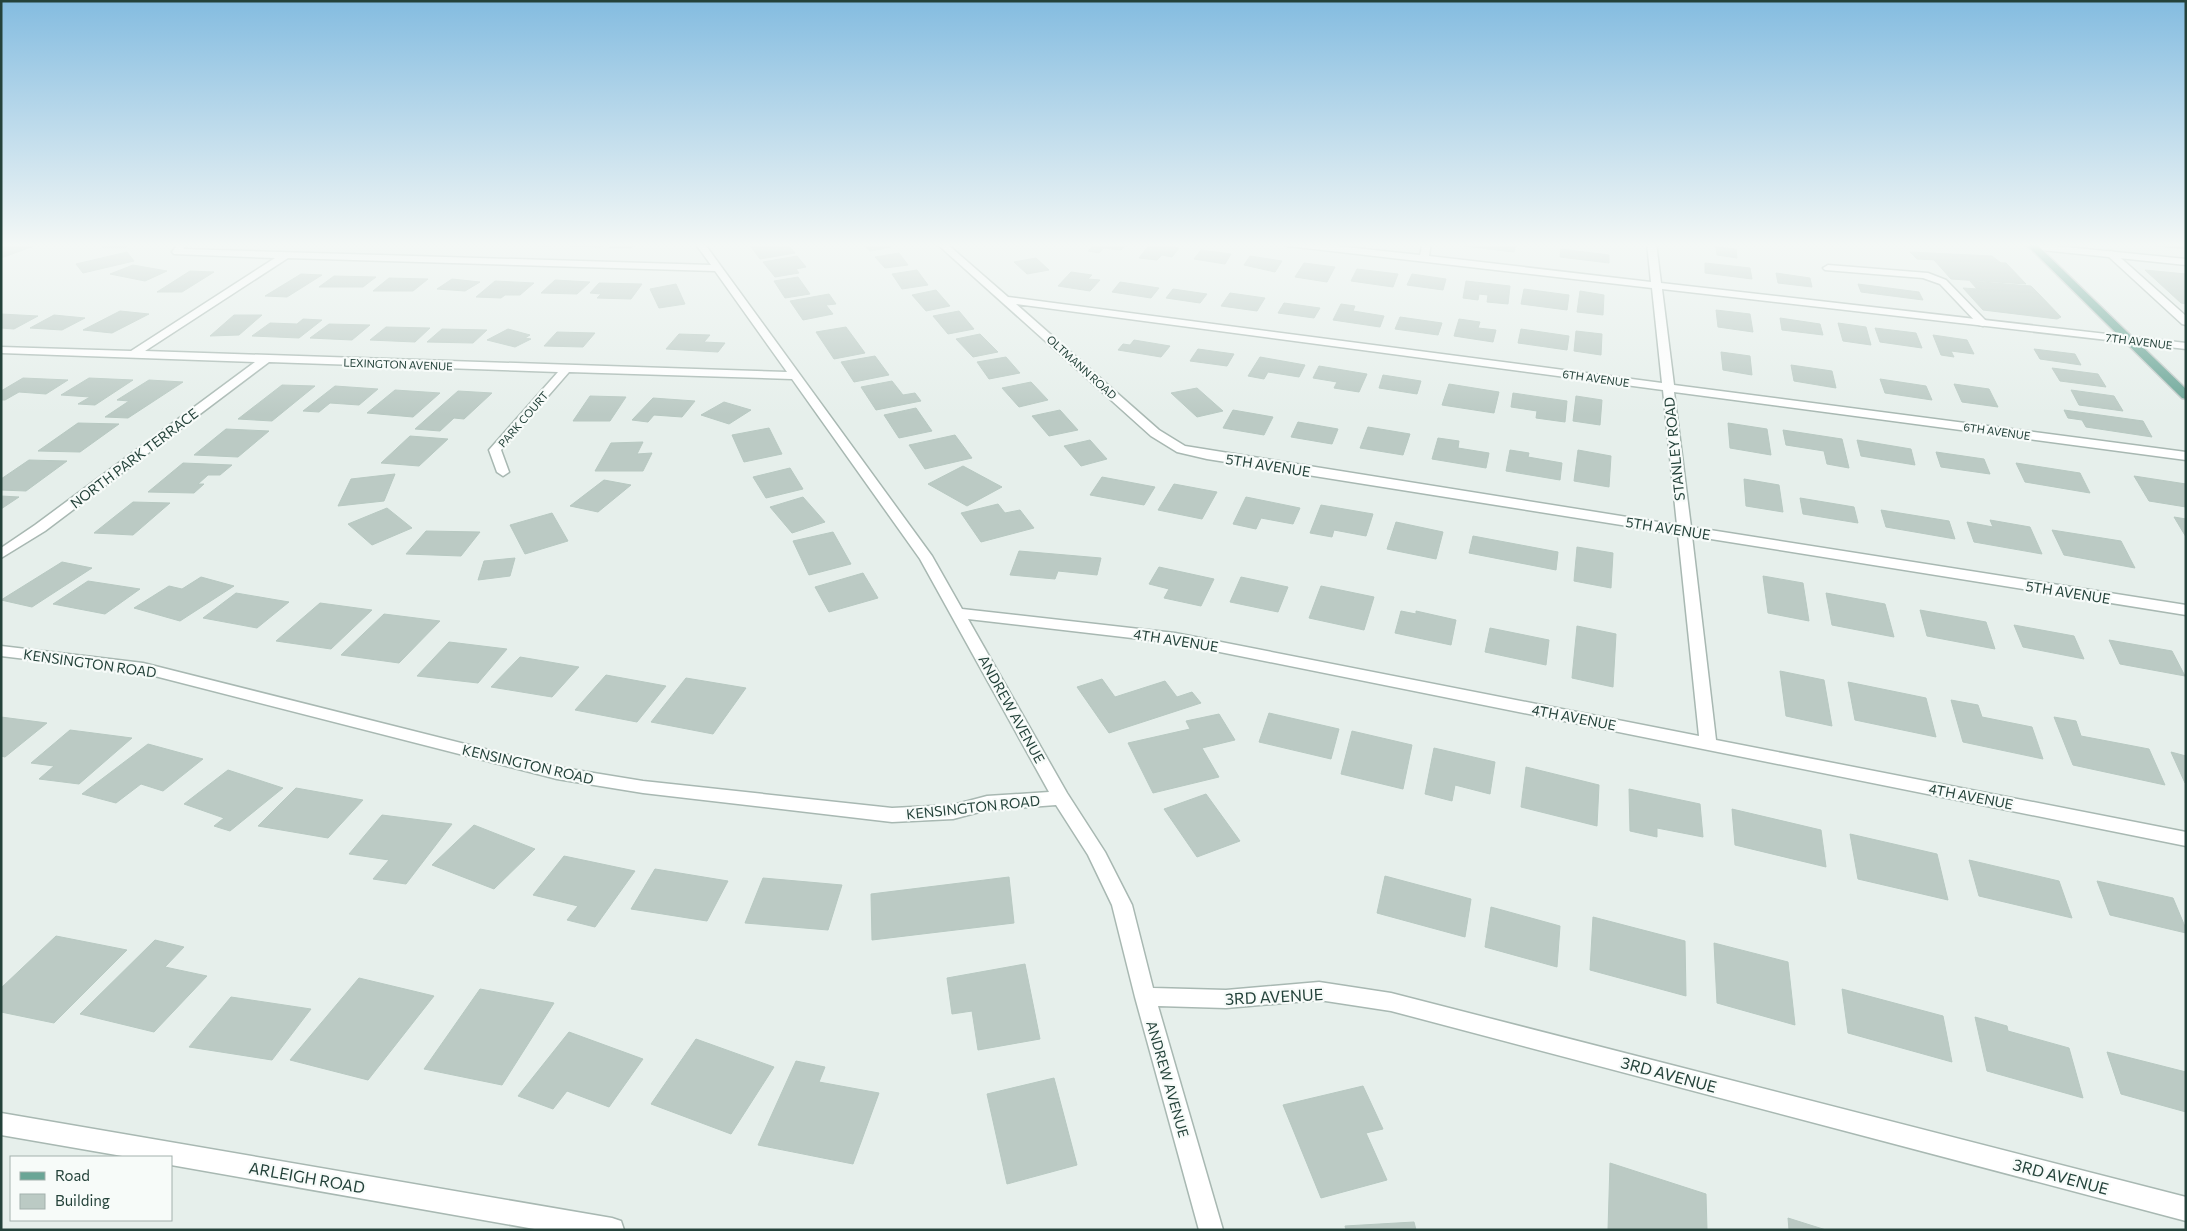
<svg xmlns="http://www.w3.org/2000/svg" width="2187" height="1231" font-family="Commissioner,sans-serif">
	<rect width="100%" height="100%" fill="#e6efeb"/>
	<g fill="#bbcac4" stroke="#b8c9c2">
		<path d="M13,243l21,3 -33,12v-11z"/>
		<path d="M109,243h23l-6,4h-24z"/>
		<path d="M524,243h31l-5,3 -30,-1z"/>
		<path d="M575,243h31l-5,4 -30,-1z"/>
		<path d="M614,243h23l-6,5h-22z"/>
		<path d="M755,243h20l4,5 10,-2 6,7 -35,6 -11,-15z"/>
		<path d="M862,243h24l5,4 -21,4z"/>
		<path d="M1096,243h32l-7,7 -17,-2 -5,5 -11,-2z"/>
		<path d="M1465,243h39l12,1 -2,8 -50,-6z"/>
		<path d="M2153,243h33v6l-30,-3z"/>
		<path d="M1150,244l29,4 -7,9 -10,-2 -5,5 -18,-2z"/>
		<path d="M1716,247l20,2 1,9 -20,-3z"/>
		<path d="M1561,249l48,6v8l-49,-6z"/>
		<path d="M1201,250l30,4 -6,10 -31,-5z"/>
		<path d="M127,252l7,9 -51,12 -7,-9z"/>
		<path d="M1910,252l82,4 9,7 -84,-4z"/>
		<path d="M899,253l9,12 -23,3 -10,-11z"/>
		<path d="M797,256l9,11 -10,2 3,4 -24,4 -12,-15z"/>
		<path d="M1250,256l32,5 -7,11 -31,-7z"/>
		<path d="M1036,258l13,12 -22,4 -13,-12z"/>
		<path d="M1934,260l72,3 20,21 -75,-5z"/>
		<path d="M1304,263l31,4 -8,15 -32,-5z"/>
		<path d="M1705,263l45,5 2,11 -47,-6z"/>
		<path d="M133,265l34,6 -22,10 -35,-7z"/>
		<path d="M1357,269l41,5 -5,13 -42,-6z"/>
		<path d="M917,270l11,15 -26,4 -10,-15z"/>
		<path d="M2145,270l41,4v30l-5,-1z"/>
		<path d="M190,271l24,1 -32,20h-25z"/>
		<path d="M1071,272l21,3 -4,4 12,1 -10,11 -32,-5z"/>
		<path d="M1776,273l34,5 2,9 -34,-4z"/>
		<path d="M301,274l21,1 -35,22 -22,-1z"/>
		<path d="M1412,274l34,5 -3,11 -36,-5z"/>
		<path d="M334,276l42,1 -13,10h-44z"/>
		<path d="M798,277l12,17 -25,4 -11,-17z"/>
		<path d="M389,278l39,1 -15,12h-40z"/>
		<path d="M452,279l28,3 -15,9 -28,-2z"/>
		<path d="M555,280l35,2 -13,12 -36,-1z"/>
		<path d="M495,281l39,2 -14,12h-15l-4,3 -25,-1z"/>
		<path d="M1466,281l44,5 -2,18 -21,-2 1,-7 -9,-1 -1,6 -15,-2z"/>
		<path d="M1970,281l61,5 7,7 -61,-4z"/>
		<path d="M1120,282l39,6 -8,10 -39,-6z"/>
		<path d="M599,283l43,1 -11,15 -34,-1 4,-4 -11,-1z"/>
		<path d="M676,284l9,20 -26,4 -9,-19z"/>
		<path d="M1858,284l61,8 4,8 -62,-8z"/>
		<path d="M1963,288l75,5 23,24 -4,2 -74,-9z"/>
		<path d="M1173,289l34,5 -7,9 -34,-5z"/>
		<path d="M1524,289l45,6 -2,15 -46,-6z"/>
		<path d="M936,290l14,16 -24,5 -14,-16z"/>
		<path d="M1580,291l24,4 -1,20 -26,-3z"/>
		<path d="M1230,293l35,5 -8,13 -36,-5z"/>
		<path d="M829,294l7,10 -10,1 7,9 -30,6 -13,-19z"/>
		<path d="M1284,303l36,5 -6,10 -36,-5z"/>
		<path d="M1341,304l14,2 -2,5 31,5 -4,11 -47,-7z"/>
		<path d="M1716,310l34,4 3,18 -35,-5z"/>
		<path d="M120,311l29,3 -37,19 -29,-3z"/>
		<path d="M959,311l15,18 -26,5 -15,-18z"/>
		<path d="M1,314l37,2 -24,13 -13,-1z"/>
		<path d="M54,315l31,3 -23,12 -32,-2z"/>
		<path d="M234,315h28l-23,20 -29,1z"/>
		<path d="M1400,317l42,6 -4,12 -43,-6z"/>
		<path d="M1780,318l40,6 3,11 -41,-5z"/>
		<path d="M303,319l19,1 -23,18 -47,-2 18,-13 27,1z"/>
		<path d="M1459,319l21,3 -2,6 18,2 -3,12 -39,-6z"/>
		<path d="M1838,323l28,4 5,18 -28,-4z"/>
		<path d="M329,324l41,1 -18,15 -42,-2z"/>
		<path d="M386,327l44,1 -15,14 -45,-2z"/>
		<path d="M846,327l19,26 -31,6 -18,-27z"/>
		<path d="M1875,328l41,5 6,15 -42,-6z"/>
		<path d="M442,329l45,1 -14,13 -46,-1z"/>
		<path d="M508,329l22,6 -5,3 6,1 -16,8 -28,-7z"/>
		<path d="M1521,329l48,7 -2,14 -49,-7z"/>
		<path d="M1576,331l26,3 -1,21 -27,-4z"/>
		<path d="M557,332l38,1 -12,14 -39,-1z"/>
		<path d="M679,334l31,1 -6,7 21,1 -7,9 -52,-3z"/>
		<path d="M980,334l18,18 -25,5 -17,-18z"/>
		<path d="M1933,335l34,5 7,14 -23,-3 3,6 -13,-2z"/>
		<path d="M1134,340l36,6 -9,11 -43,-7 5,-6 7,1z"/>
		<path d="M1198,349l36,5 -7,12 -37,-5z"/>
		<path d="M2034,349l41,5 6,11 -41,-6z"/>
		<path d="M1721,352l29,4 2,19 -29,-5z"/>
		<path d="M875,356l14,19 -35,7 -13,-20z"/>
		<path d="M1006,357l14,16 -31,6 -12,-17z"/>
		<path d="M1260,357l45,8 -6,12 -31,-5 -4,7 -16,-3z"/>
		<path d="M1791,365l41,6 4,17 -42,-7z"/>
		<path d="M1319,366l48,8 -8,18 -25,-4 3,-6 -24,-4z"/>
		<path d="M2052,368l46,6 8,13 -46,-6z"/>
		<path d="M1383,375l38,6 -4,13 -38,-6z"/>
		<path d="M23,378l45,2 -22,14 -27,-2 -14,8h-4v-9z"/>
		<path d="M89,378l44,2 -38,25 -17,-1 12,-7 -29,-2z"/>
		<path d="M1880,379l46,7 6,14 -47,-7z"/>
		<path d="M149,380l34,2 -55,36 -23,-1 24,-16 -12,-1z"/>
		<path d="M892,381l11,14 12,-2 6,8 -45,9 -15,-23z"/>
		<path d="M1031,382l17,18 -29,7 -17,-19z"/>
		<path d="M1449,384l50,8 -5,21 -52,-8z"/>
		<path d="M1954,384l35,5 9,18 -36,-5z"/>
		<path d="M282,385l33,1 -43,35 -34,-2z"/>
		<path d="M335,386l43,3 -19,16 -29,-2 -11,9 -16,-1z"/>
		<path d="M1197,388l26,23 -26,6 -26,-24z"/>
		<path d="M395,390l45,3 -27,24 -46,-4z"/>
		<path d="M2071,390l43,6 9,15 -44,-6z"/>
		<path d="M458,391l34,2 -28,26 -10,-1 -14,13 -25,-2z"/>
		<path d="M1513,393l54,8 -2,21 -29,-4 1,-7 -26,-4z"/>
		<path d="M590,396l36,1 -16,24h-37z"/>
		<path d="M1576,396l26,4 -2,25 -27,-4z"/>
		<path d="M653,398l42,3 -13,16 -28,-2 -6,7 -16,-2z"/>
		<path d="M724,402l27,8 -22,14 -28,-9z"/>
		<path d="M916,408l16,23 -33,7 -15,-23z"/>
		<path d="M1060,410l18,20 -29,6 -17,-20z"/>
		<path d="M1233,410l40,7 -9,18 -41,-7z"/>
		<path d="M2064,410l79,11 9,16 -66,-10 -4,-7 -14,-2z"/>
		<path d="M1298,422l40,7 -6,15 -41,-7z"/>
		<path d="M78,423l41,1 -39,28 -42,-1z"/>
		<path d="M1728,423l39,6 4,26 -41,-7z"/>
		<path d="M1368,427l42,7 -7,21 -43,-7z"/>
		<path d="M769,428l13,26 -38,8 -12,-27z"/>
		<path d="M226,429l43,2 -31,26 -44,-2z"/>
		<path d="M1783,430l59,9 7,29 -22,-4 -3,-13 -38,-6z"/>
		<path d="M955,435l17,23 -47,11 -16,-24z"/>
		<path d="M410,436l38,3 -29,27 -38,-3z"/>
		<path d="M1438,438l21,3 -1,7 31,5 -3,15 -54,-9z"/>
		<path d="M1090,440l17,19 -26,7 -17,-20z"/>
		<path d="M1857,440l54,9 4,16 -54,-9z"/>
		<path d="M643,442l-6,12 15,-1 -9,18h-48l16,-28z"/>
		<path d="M1510,450l19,3 -1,4 34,6 -2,17 -54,-9z"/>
		<path d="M1578,450l33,6 -2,31 -35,-6z"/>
		<path d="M1936,452l48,7 6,15 -49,-7z"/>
		<path d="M29,460l38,1 -41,30 -25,-1v-11z"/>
		<path d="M183,463l49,2 -12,10h-12l-10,9h6l-10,9 -46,-1z"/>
		<path d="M2016,463l64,10 10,20 -65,-11z"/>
		<path d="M963,466l39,21 -35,19 -39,-22z"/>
		<path d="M790,468l13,21 -37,9 -13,-21z"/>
		<path d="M395,474l-11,27 -46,5 13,-27z"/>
		<path d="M2134,476l52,8v23l-37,-6z"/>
		<path d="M1102,477l53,10 -11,18 -54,-10z"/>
		<path d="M1744,479l35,6 4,27 -37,-6z"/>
		<path d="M604,480l27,5 -33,27 -28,-6z"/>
		<path d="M1174,484l43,8 -15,27 -44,-9z"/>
		<path d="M1,496l18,1 -18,12z"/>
		<path d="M803,497l22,25 -33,11 -22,-26z"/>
		<path d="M1246,497l54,11 -7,16 -32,-6 -5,11 -23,-5z"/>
		<path d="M1800,498l54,9 4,16 -55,-9z"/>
		<path d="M133,502l37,1 -37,32 -39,-2z"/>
		<path d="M998,504l7,9 15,-3 14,18 -53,14 -20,-29z"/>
		<path d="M1321,505l52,9 -7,22 -32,-6 -2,7 -22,-4z"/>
		<path d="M387,508l25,20 -40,17 -24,-21z"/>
		<path d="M1881,510l68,11 6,18 -69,-12z"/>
		<path d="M552,513l16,28 -43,13 -15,-29z"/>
		<path d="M2174,517l12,2v18z"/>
		<path d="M1990,520l40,7 12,27 -68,-12 -7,-20 26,5z"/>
		<path d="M1396,522l47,10 -7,27 -49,-10z"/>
		<path d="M2052,530l69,11 14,27 -71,-13z"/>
		<path d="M426,531l54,1 -19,24 -55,-2z"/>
		<path d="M833,532l18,32 -42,11 -16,-34z"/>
		<path d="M1473,536l85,16 -2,18 -87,-17z"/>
		<path d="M1577,547l36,6 -2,35 -37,-7z"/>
		<path d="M1019,551l82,7 -4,17 -39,-4 -3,8 -45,-4z"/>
		<path d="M515,558l-5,18 -32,4 6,-19z"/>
		<path d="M62,562l30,6 -60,39 -31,-7z"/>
		<path d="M1159,567l55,12 -13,27 -37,-8 5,-9 -20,-5z"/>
		<path d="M863,573l15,25 -49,14 -14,-25z"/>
		<path d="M1763,576l40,7 6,38 -41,-8z"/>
		<path d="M201,577l33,9 -54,35 -46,-13 35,-22 13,3z"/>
		<path d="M1241,577l47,10 -10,25 -48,-10z"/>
		<path d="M88,581l52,8 -35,25 -52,-10z"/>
		<path d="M1321,586l53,11 -10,33 -55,-12z"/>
		<path d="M236,593l53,9 -32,26 -54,-10z"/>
		<path d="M1826,593l59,11 9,33 -62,-12z"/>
		<path d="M320,603l52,7 -41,39 -55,-8z"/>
		<path d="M1920,610l66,12 9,27 -68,-13z"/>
		<path d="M1401,611l15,3v-3l40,9 -5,25 -56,-12z"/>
		<path d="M384,614l56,7 -41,42 -58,-8z"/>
		<path d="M2014,625l60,11 10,23 -61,-12z"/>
		<path d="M1577,626l39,8 -3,53 -41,-9z"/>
		<path d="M1490,628l59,12 -3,25 -61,-13z"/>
		<path d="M2109,640l63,11 13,25 -65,-12z"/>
		<path d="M449,642l58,7 -29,34 -61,-7z"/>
		<path d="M520,657l59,10 -27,30 -61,-10z"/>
		<path d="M1780,671l44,9 8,46 -46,-10z"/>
		<path d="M606,675l60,11 -29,36 -62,-12z"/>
		<path d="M686,678l60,10 -33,46 -62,-12z"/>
		<path d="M1102,679l13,18 50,-16 12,16 15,-5 9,11 -92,30 -32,-46z"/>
		<path d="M1848,682l78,16 10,39 -81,-17z"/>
		<path d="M1951,700l27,5 4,12 50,10 11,32 -80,-17z"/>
		<path d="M1269,713l70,16 -8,30 -72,-17z"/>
		<path d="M1219,714l16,26 -33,8 17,29 -66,16 -25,-50 62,-14 -4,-8z"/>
		<path d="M1,717l46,6 -42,34 -4,-1z"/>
		<path d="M2054,717l22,4 5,15 68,13 16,36 -92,-20z"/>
		<path d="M70,730l62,8 -53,46 -40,-5 15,-13 -23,-3z"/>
		<path d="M1352,731l60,14 -9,44 -62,-15z"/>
		<path d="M148,744l55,15 -40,32 -22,-7 -25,19 -34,-9z"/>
		<path d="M1434,748l61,14 -5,32 -35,-9 -3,16 -27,-7z"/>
		<path d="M2171,752l15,4v27h-1z"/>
		<path d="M1526,767l73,18 -2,41 -76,-19z"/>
		<path d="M228,770l55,18 -53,43 -16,-5 10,-8 -40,-14z"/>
		<path d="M296,788l67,12 -35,38 -70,-12z"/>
		<path d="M1629,789l71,15 3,33 -46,-9v9l-27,-6z"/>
		<path d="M1206,794l34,47 -43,16 -33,-48z"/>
		<path d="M1732,809l89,21 5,37 -91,-22z"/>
		<path d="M382,815l70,9 -46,60 -33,-5 16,-19 -40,-6z"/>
		<path d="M474,825l61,24 -41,40 -62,-24z"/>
		<path d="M1850,834l87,20 11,46 -90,-21z"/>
		<path d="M564,856l71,15 -40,56 -28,-7 11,-14 -45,-11z"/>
		<path d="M1969,860l90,21 13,37 -93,-22z"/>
		<path d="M655,869l73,12 -21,40 -76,-12z"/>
		<path d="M1385,876l86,23 -6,38 -88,-24z"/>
		<path d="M1009,877l5,46 -142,17 -1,-46z"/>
		<path d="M763,878l79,7 -14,45 -83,-7z"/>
		<path d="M2097,881l76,17 13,31v4l-76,-18z"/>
		<path d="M1491,907l69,19 -3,41 -72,-20z"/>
		<path d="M1593,917l92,24 1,55 -96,-26z"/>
		<path d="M56,936l71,14 -73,73 -53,-11v-24z"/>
		<path d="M155,940l29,7 -19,20 42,9 -53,56 -74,-18z"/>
		<path d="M1714,943l74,19 7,63 -78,-22z"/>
		<path d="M1025,964l15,75 -62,11 -6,-39 -20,3 -5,-36z"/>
		<path d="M359,978l75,18 -66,84 -78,-20z"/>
		<path d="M480,989l74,14 -52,82 -78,-16z"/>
		<path d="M1842,989l101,27 9,46 -104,-29z"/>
		<path d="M231,997l80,12 -39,51 -83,-13z"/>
		<path d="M1975,1017l32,9 1,5 61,17 14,50 -96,-27z"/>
		<path d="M569,1032l74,27 -34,48 -42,-16 -14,18 -35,-13z"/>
		<path d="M696,1039l78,28 -43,67 -80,-30z"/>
		<path d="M2107,1052l79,20v40l-65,-18z"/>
		<path d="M796,1061l29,6 -6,15 60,11 -26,71 -95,-19z"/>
		<path d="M1054,1078l23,87 -70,19 -20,-90z"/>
		<path d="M1363,1086l20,43 -17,4 21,47 -66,18 -38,-93z"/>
		<path d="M1610,1163l96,31 1,36h-99z"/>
		<path d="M1788,1218l38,12h-37z"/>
		<path d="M1414,1222l2,8h-70l-1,-4z"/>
	</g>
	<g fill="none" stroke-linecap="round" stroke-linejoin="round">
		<g stroke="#a8b8b2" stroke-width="3">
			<g id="lane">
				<path d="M2111,251l3,1 72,64v9l-4,-1 -74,-68 -2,-2z"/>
				<path d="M1828,265l100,8 18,7 42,43 -5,3 -4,-1 -39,-41 -17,-6 -98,-8 -2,-2z"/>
			</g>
		</g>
		<g stroke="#a8b8b2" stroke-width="3">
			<g id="street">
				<path d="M179,243h9l-5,6 528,16 -16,-22h9l228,313 30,53 213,24 524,103 -21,-202 -471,-75 -30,-7 -26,-16 -215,-193h10l62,54 654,86 -10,-95 -364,-42 -5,-3h25l112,12 3,-12h8l-2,13 222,26 -4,-39h9l5,40 525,60v6l-524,-60 12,96 512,67v8l-512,-68 17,135 495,78v10l-494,-79 24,204 470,92v14l-1011,-203 -207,-24 99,174 38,59 27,53 21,83 73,2 93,-8 72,11 795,204v24l-795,-210 -72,-11 -93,8 -68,-2 65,224h-24l-64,-233 -23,-92 -24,-50 -32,-50 -69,5 -34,9 -61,3 -249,-29 -86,-14 -414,-106 -142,-17v-10l142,17 414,104 86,14 249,27 61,-3 34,-9 62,-4 -129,-233 -128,-180 -223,-7 -68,78 8,22 -6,4 -6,-4 -8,-22 69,-78 -289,-10 -224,169 -44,27v-10l34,-23 220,-163 -254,-9v-6l130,4 144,-93 -101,-4 -2,-2zM288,258l427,13 72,101 -642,-21zM1016,304l647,86 14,135 -492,-79 -26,-16z"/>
				<path d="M2035,244l151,15v6l-154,-16 -2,-2z"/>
				<path d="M1,1113l611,105 9,3 3,9h-84l-369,-65v-8h-43l-127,-22z"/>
			</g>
		</g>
		<g stroke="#c2cac8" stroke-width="3">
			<path id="primary" d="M2025,243h10l151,146v10l-4,-1z"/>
		</g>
		<use href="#lane" fill="#fff" fill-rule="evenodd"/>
		<use href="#street" fill="#fff" fill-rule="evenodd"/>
		<use href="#primary" fill="#6aa596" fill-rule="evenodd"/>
	</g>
	<linearGradient id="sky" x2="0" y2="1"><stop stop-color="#84bce0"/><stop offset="0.59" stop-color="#f4f8f6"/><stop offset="1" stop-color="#f4f8f6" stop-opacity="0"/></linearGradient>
	<rect width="2187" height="415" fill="url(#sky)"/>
	<g text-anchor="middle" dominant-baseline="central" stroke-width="4.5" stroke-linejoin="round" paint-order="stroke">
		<g font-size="11" fill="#24423a" stroke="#f7fbf9">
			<text transform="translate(2139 341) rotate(7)">7TH AVENUE</text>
			<text transform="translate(398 364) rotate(2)">LEXINGTON AVENUE</text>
			<text transform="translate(1082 367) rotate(42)">OLTMANN ROAD</text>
			<text transform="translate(1596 378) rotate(8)">6TH AVENUE</text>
			<text transform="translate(523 419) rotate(-49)">PARK COURT</text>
			<text transform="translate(1997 431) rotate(8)">6TH AVENUE</text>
		</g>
		<g font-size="14" fill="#24423a" stroke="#f7fbf9">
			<text transform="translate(1674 449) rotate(-96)">STANLEY ROAD</text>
			<text transform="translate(134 458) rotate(-37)">NORTH PARK TERRACE</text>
			<text transform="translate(1268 465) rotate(9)">5TH AVENUE</text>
			<text transform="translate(1668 528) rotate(9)">5TH AVENUE</text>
			<text transform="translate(2068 592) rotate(9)">5TH AVENUE</text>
			<text transform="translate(1176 640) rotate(9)">4TH AVENUE</text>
			<text transform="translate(90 663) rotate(8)">KENSINGTON ROAD</text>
			<text transform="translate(1012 709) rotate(61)">ANDREW AVENUE</text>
			<text transform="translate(1574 717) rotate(11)">4TH AVENUE</text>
			<text transform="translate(528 764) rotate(13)">KENSINGTON ROAD</text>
			<text transform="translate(1971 796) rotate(11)">4TH AVENUE</text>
			<text transform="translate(973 807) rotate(-6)">KENSINGTON ROAD</text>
			<text transform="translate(1168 1079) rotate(74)">ANDREW AVENUE</text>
		</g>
		<g font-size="16" fill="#24423a" stroke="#f7fbf9">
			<text transform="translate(1274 996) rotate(-3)">3RD AVENUE</text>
			<text transform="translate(1669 1074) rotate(15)">3RD AVENUE</text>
			<text transform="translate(2061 1176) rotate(15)">3RD AVENUE</text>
			<text transform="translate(307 1177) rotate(10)">ARLEIGH ROAD</text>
		</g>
	</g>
	<rect width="2187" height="1231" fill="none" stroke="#24423a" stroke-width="5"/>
	<rect x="10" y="1156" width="162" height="65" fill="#f7fbf9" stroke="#a3b1ad"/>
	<rect x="20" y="1172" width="25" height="8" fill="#6aa596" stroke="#a3b1ad"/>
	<text x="55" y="1181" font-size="15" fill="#24423a">Road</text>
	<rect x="20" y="1194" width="25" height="15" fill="#bbcac4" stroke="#a3b1ad"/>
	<text x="55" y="1206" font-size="15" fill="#24423a">Building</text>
</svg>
